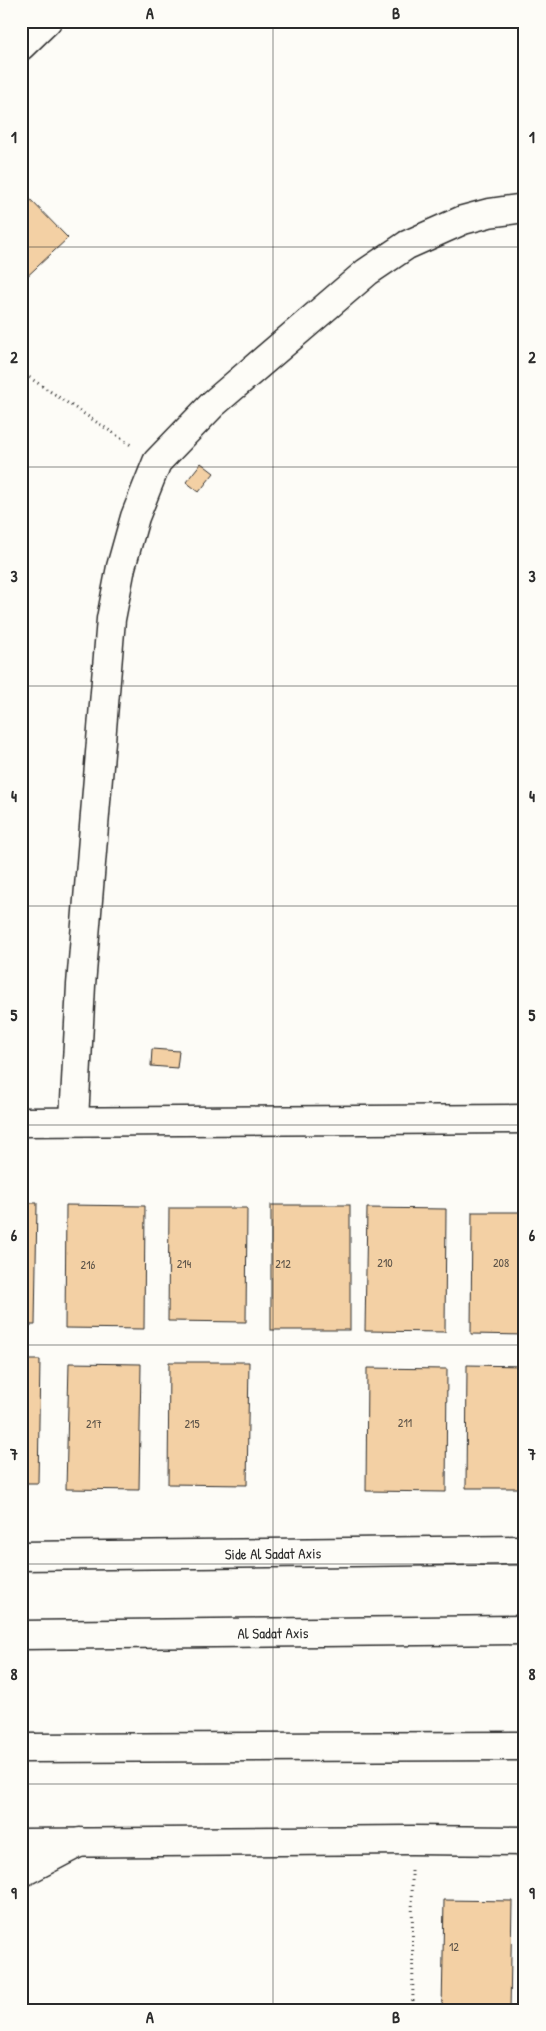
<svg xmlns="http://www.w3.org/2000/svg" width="546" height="2031" font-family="'Patrick Hand',sans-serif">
	<rect width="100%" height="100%" fill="#fdfcf7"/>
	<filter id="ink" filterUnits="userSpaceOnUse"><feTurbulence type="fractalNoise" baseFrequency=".02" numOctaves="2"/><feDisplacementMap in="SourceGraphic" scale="10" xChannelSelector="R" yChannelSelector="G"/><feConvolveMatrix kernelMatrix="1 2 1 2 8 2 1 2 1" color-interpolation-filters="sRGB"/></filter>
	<g filter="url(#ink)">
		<g fill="#f3d0a4" stroke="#2b2b2b">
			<path d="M21,190l47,48 -47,44z"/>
			<path d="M201,463l13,10 -15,19 -13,-10z"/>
			<path d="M152,1049l27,2 -2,17 -26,-2z"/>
			<path d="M21,1203h16l-2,122h-14z"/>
			<path d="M66,1205l79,1 -1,123 -79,-1z"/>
			<rect x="271" y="1205" width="79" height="125"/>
			<path d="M169,1208h78l-1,114 -78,-1z"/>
			<path d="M367,1208l79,1 -1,123 -80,-1z"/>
			<path d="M472,1212h53v123l-54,-1z"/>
			<path d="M21,1360h19l-2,123h-17z"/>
			<path d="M169,1362h80l-2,123 -79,-1z"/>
			<path d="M69,1363l72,1 -2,126 -73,-1z"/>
			<path d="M467,1365l58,1v122h-59z"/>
			<path d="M367,1368l80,1 -1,123 -80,-1z"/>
			<path d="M444,1900l68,1 -2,109h-68z"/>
		</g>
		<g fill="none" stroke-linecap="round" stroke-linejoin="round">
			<g stroke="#2b2b2b" stroke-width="31">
				<g id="street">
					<path d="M21,46l26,-25"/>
					<path d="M74,1120l7,-135 30,-366 10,-52 14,-50 22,-55 56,-58 154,-132 40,-27 56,-25 26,-7 36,-5"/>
					<path d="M21,1122l504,-3"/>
					<path d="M21,1873l59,-31"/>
				</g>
			</g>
			<g stroke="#2b2b2b" stroke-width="31">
				<g id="secondary">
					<path id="s1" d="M21,1556l504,-6"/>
					<path d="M21,1843l391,-3 113,1"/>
				</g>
			</g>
			<g stroke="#2b2b2b" stroke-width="31">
				<g id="primary">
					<path id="s2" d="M21,1635l504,-5"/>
					<path d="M21,1748l504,-2"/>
				</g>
			</g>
			<g stroke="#2b2b2b" stroke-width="3" stroke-dasharray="1 4" stroke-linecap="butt">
				<path d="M21,372l110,73"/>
				<path d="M412,1870l1,140"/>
			</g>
			<use href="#street" stroke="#fdfcf7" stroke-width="28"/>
			<use href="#secondary" stroke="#fdfcf7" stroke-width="28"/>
			<use href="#primary" stroke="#fdfcf7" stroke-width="28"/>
		</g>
	</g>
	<path fill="none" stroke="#2b2b2b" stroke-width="1" stroke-opacity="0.55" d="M273,21v1989M21,247h504M21,467h504M21,686h504M21,906h504M21,1125h504M21,1345h504M21,1564h504M21,1784h504"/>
	<g text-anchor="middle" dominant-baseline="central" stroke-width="5" stroke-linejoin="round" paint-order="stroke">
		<g font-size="12" fill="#5d5449">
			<text x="385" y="1262">210</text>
			<text x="501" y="1262">208</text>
			<text x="184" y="1263">214</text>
			<text x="283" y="1263">212</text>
			<text x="88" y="1264">216</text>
			<text x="405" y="1422">211</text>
			<text x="94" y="1423">217</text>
			<text x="192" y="1423">215</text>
			<text x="454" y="1946">12</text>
		</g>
		<g font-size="15" fill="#2b2b2b" stroke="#fdfcf7">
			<text stroke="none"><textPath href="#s1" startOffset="252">Side Al Sadat Axis</textPath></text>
			<text stroke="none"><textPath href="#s2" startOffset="252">Al Sadat Axis</textPath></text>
		</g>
	</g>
	<rect width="546" height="2031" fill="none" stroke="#fdfcf7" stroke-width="55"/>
	<rect x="28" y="28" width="490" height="1976" fill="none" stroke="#2b2b2b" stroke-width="2"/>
	<g font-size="16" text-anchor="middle" font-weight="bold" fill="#2b2b2b">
		<text x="150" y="19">A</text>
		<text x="396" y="19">B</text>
		<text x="14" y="143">1</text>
		<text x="532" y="143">1</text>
		<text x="14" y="363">2</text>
		<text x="532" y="363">2</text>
		<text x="14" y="582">3</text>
		<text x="532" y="582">3</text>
		<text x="14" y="802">4</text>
		<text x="532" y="802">4</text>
		<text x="14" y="1021">5</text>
		<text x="532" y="1021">5</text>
		<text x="14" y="1241">6</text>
		<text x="532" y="1241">6</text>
		<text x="14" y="1460">7</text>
		<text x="532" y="1460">7</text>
		<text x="14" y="1680">8</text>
		<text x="532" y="1680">8</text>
		<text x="14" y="1899">9</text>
		<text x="532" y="1899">9</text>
		<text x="150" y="2023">A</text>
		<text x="396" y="2023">B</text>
	</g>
</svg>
